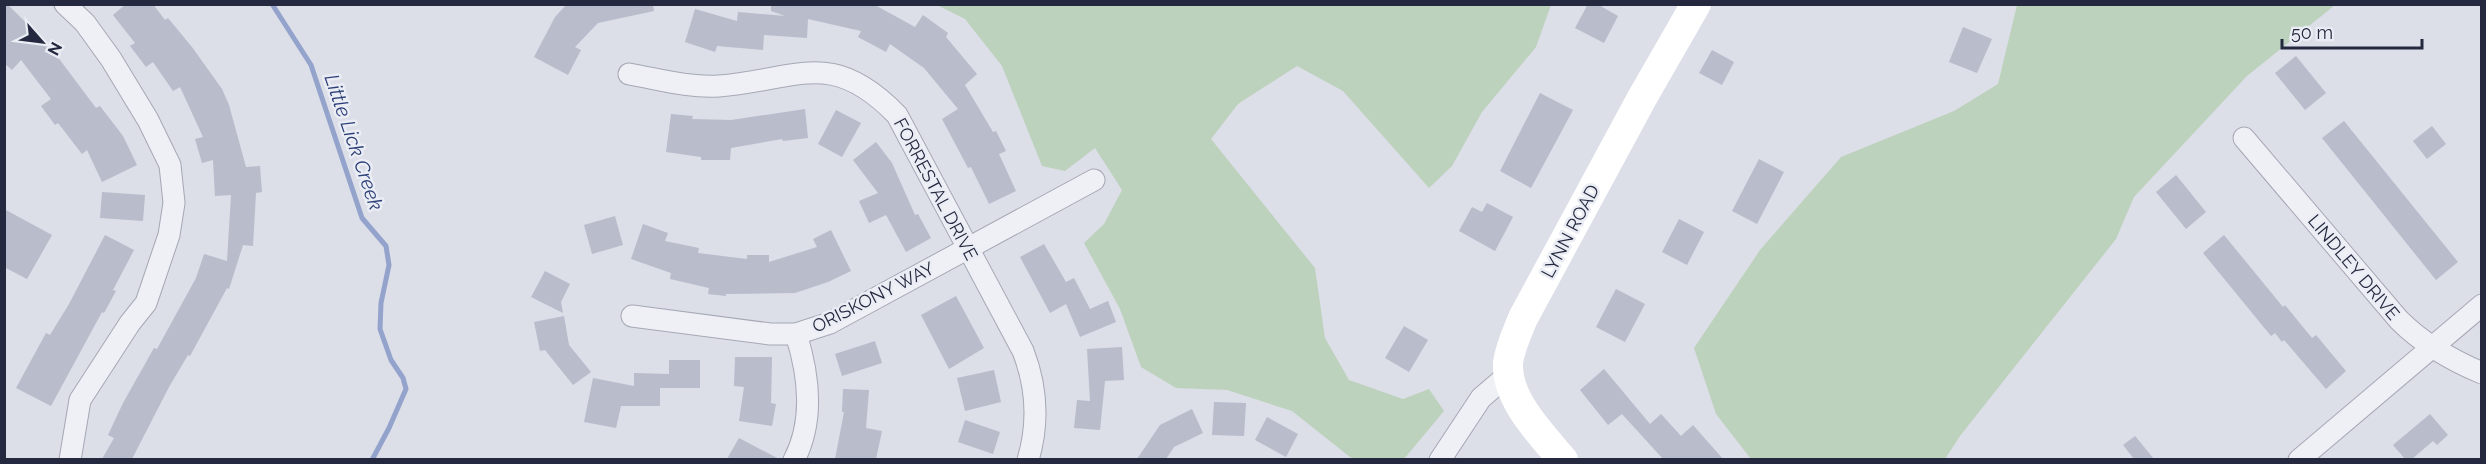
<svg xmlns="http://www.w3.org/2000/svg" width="2486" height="464" font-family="Raleway,sans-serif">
	<rect width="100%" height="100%" fill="#dcdee8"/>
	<g fill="#bdd2bc">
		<path d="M937,5h614l-15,42 -54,65 -30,54 -23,22 -86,-97 -46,-25 -59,38 -27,35 104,129 10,70 24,42 54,19 26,-10 15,22 -40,48h-48l-6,-2 -58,-46 -65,-21 -51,-2 -35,-21 -21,-58 -36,-66 20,-19 18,-34 -27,-42 -30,23 -23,-5 -40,-100 -37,-47z"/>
		<path d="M2017,5h318l-88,71 -113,121 -18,42 -156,197 -15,23h-194l-35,-45 -22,-66 66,-98 81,-93 113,-46 44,-27z"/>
	</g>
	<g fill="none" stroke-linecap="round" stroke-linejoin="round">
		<path stroke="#93a3cc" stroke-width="5" d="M272,4l39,61 51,153 24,28 3,19 -8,38 -1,26 11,31 12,18 3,11 -17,39 -17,32"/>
	</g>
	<g fill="#b8bccb">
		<path d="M4,4h3l41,40 48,64 4,-2 23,30 14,29 -35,17 -15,-32 -5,4 -24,-31 -3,2 -14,-19 10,-7 -30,-39 -9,10 -8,-7z"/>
		<path d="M126,4h27l12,16 3,-2 24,29 30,42 7,16 17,62 14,-1 2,26 -6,1 -3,53 -10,-1 -14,44 -2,-1 -37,68 -2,-1 -19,32 -37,72h-30l12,-21 -6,-3 15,-32 31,-55 3,1 17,-31 22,-40 8,-24 23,7 4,-66 -16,1 -2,-36 -11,3 -7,-24 8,-2 -23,-50 -7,4 -20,-29 -7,5 -16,-21 5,-3 -22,-28z"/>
		<path d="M567,4h86l1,7 -56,12 -23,24 6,3 -13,25 -34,-18 21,-40z"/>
		<path d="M771,4h102l42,23 8,-12 25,18 -2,4 31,37 -12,11 28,47 3,-1 10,20 -7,3 17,37 -27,13 -18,-37 -3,1 -26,-49 16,-10 -34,-41 -34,-24 -4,8 -28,-15 3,-6 -53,-12 -1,19 -43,-3 -1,15 -46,-4 -2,6 -30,-10 10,-33 42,12 1,-9 47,4 -14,-5z"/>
		<path d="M1588,4h9l21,12 -14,27 -29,-15z"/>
		<path d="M1963,27l29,12 -15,34 -28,-11z"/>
		<path d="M1712,50l22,12 -12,23 -23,-12z"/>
		<path d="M2296,56l30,37 -21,17 -30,-37z"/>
		<path d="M1540,93l33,17 -42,78 -31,-17z"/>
		<path d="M805,109l3,29 -25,3 -1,-2 -51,9 -1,12h-29v-3l-35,-5 5,-38 22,2 -1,3 39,1z"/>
		<path d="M836,110l25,13 -19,34 -24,-13z"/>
		<path d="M2344,121l114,141 -22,18 -114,-142z"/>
		<path d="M2432,126l14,18 -19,15 -14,-18z"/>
		<path d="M876,142l16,21 23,52 3,-1 13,24 -25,14 -20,-37 -17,8 -10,-22 19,-8 -25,-33z"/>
		<path d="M1759,159l25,13 -27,52 -25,-13z"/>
		<path d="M2176,175l30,37 -20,17 -30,-37z"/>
		<path d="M102,192l43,3 -2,26 -43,-3z"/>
		<path d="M1487,203l26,14 -18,34 -36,-20 13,-24 10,5z"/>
		<path d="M4,209l48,26 -25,44 -23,-12z"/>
		<path d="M615,216l8,29 -31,9 -8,-29z"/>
		<path d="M1679,219l25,13 -17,33 -25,-13z"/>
		<path d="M643,224l25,9 -3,8 34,7 -1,5 49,6v-4h22v7l48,-15 -4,-8 18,-9 20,41 -23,11 -33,11 -69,1v2l-18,-2 1,-6 -39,-9 1,-6 -40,-14z"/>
		<path d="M105,235l29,15 -21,40 3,1 -12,22 -2,-1 -51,94 -35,-18 30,-55 4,2 19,-31z"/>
		<path d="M2224,235l59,72 2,-2 27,33 4,-3 30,36 -20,18 -42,-49 -2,2 -7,-9 -4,3 -68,-83z"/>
		<path d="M1044,244l22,38 8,-4 16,31 18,-8 8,21 -36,15 -14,-33 -16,9 -30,-56z"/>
		<path d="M545,271l25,13 -9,18 2,11 -32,-16z"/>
		<path d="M1616,289l29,15 -20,38 -29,-15z"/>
		<path d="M956,296l28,52 -35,21 -28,-54z"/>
		<path d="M564,316l5,29 22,27 -18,13 -28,-35 -5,1 -6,-29z"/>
		<path d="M1404,326l24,14 -19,32 -24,-14z"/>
		<path d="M875,341l7,22 -40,13 -7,-22z"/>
		<path d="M1122,347l2,33 -19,1 -5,49 -26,-2 3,-28 13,1 -3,-52z"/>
		<path d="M735,357h37l-1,46 5,1 -4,22 -33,-5 5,-34 -10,-1z"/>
		<path d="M669,360h31v28h-40v18h-39l-5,22 -32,-6 9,-44 41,8v-13l35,1z"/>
		<path d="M1604,369l46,55 11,-10 20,22 12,-11 30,34h-60l-41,-45 -14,11 -28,-35z"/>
		<path d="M994,370l7,32 -36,9 -8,-33z"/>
		<path d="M843,389l26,1 -3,38 16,3 -6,28h-41l9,-47h-2z"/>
		<path d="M1214,402l32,1 -2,33 -32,-1z"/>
		<path d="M1192,409l11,24 -29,14 -8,12h-29l23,-34z"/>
		<path d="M2430,414l18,21 -11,10 -4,-4 -21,18h-7l-12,-14z"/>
		<path d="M1267,417l31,17 -12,23 -31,-17z"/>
		<path d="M965,420l35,12 -7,22 -35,-12z"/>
		<path d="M2135,436l19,23h-20l-11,-14z"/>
		<path d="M739,438l40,21h-52z"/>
	</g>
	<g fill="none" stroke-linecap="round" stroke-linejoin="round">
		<g stroke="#a5a8b5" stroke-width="23">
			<g id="street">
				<path d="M65,4l20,19 26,36 37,61 22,45 4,38 -5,32 -23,68 -16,20 -50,77 -10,60"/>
				<path d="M629,74c29,5 60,14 90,12 78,-6 112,-39 178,29l126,236c14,36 16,72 5,109"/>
				<path d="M2244,138l155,182c24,24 52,40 83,53"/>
				<path d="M632,316l138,18h26l34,-11 264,-143"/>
				<path d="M794,460c21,-40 15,-85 2,-126"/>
				<path d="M1440,460l41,-62 28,-24"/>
				<path d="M2299,460l183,-155"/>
			</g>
		</g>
		<use href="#street" stroke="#eff0f6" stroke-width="21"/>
		<path stroke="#fff" stroke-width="30" d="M1563,460c-22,-26 -57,-61 -55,-97 2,-16 9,-30 15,-45l119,-220 54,-94"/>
	</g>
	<g text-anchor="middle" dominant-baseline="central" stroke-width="5" stroke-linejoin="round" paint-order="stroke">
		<g font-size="18" fill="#24293f" stroke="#ebedf5">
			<text transform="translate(936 189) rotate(62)">FORRESTAL DRIVE</text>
			<text transform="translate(1570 231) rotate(-62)">LYNN ROAD</text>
			<text transform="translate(2354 267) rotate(50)">LINDLEY DRIVE</text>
			<text transform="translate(873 297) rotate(-27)">ORISKONY WAY</text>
		</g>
		<g font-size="20" font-style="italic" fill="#2b3e76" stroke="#ebedf5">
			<text transform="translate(354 142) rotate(71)">Little Lick Creek</text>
		</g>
	</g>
	<rect width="2486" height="464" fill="none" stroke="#24293f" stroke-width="12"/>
	<g transform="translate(42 42) rotate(118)" stroke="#ebedf5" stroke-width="4.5" paint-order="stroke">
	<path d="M0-4.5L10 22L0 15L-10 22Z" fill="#24293f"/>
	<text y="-9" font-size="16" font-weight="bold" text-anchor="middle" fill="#24293f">N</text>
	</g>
	<path d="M2282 39v9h140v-9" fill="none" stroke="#24293f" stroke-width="3"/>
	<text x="2291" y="39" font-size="18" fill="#24293f" stroke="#ebedf5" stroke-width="4.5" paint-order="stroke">50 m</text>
</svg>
